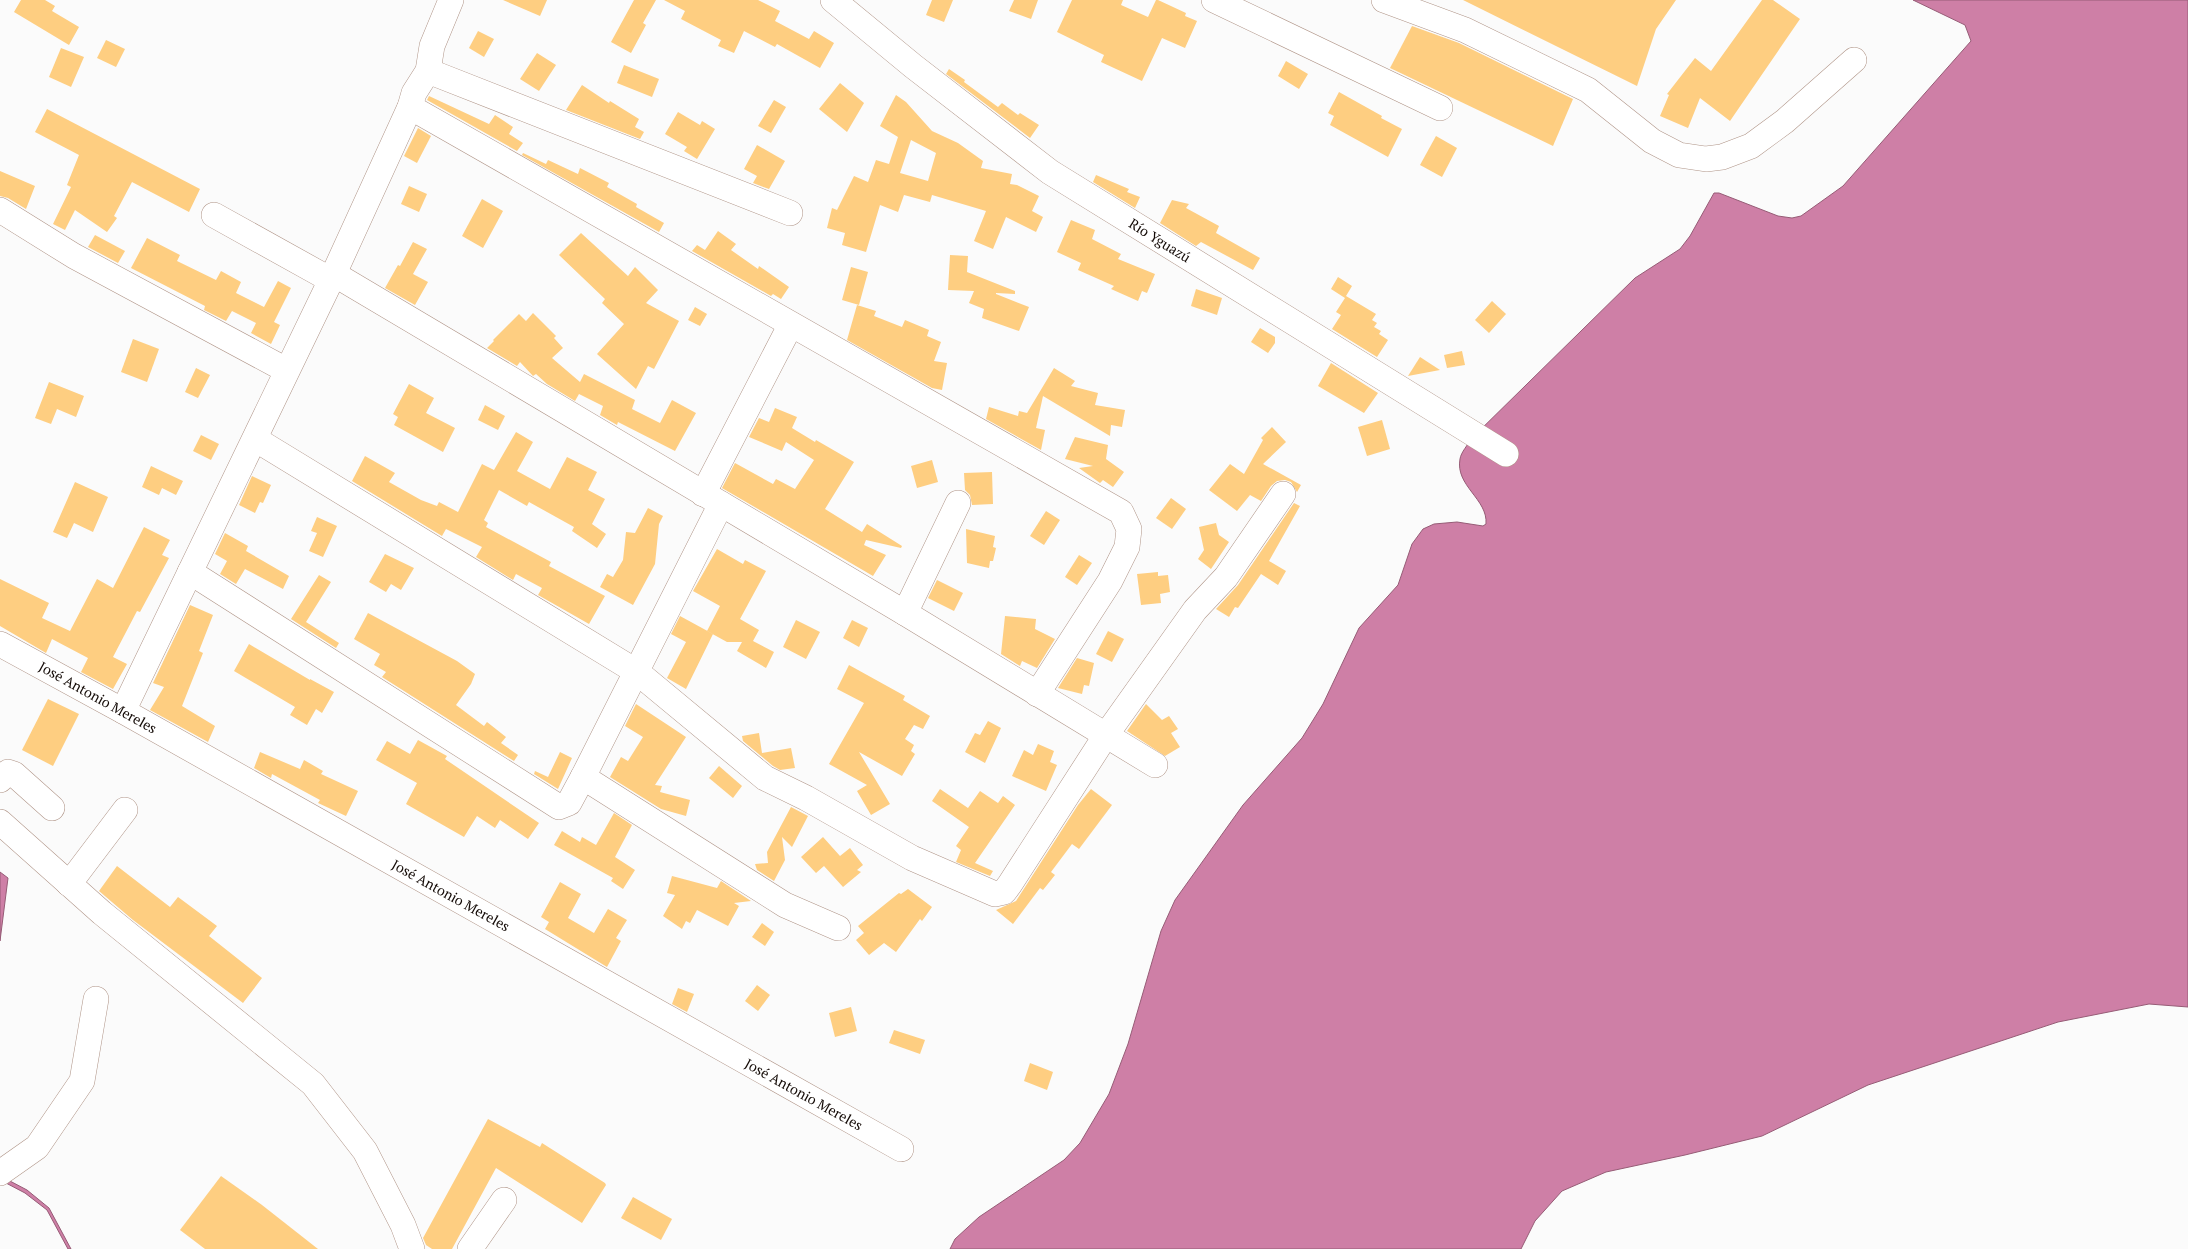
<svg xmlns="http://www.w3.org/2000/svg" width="2188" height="1249" font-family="'PT Serif',serif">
	<rect width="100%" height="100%" fill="#fbfbfb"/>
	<g fill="#ce7fa6" stroke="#965c76">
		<path d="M1913,0h275v1007l-39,-3 -91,18 -190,63 -106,51 -77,19 -79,17 -44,19 -27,30 -14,28h-571l5,-10 24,-22 85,-57 16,-17 29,-49 19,-50 33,-113 14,-31 68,-95 59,-67 21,-34 36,-76 39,-43 14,-41 11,-15 11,-5 23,-2 26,4 3,-2c2,-25 -31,-38 -26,-65 1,-7 8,-14 11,-20l164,-161 45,-29 10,-13 24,-43h5l59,23 14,2 9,-2 42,-30 128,-145 -6,-16z"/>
		<path d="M0,872l8,6 -8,63z"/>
		<path d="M8,1180l19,10 22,18 22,41h-3l-21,-39 -22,-17 -19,-10z"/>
	</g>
	<g fill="#fece81" fill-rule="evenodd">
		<path d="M21,0h24l10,6 -3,5 27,16 -10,18 -55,-33z"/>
		<path d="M503,0h44l-7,16z"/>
		<path d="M634,0h22l-13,23 3,2 -15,28 -20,-11z"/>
		<path d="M664,0h94l22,11 -5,10 34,18 5,-8 20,12 -14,25 -43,-24 -2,3 -31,-16 -10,22 -16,-7 3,-6 -40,-21 4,-8z"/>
		<path d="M932,0h21l-9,22 -18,-7z"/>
		<path d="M1014,0h24l-7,19 -22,-8z"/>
		<path d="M1072,0h51l-2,5 27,12 8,-17h2l28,13 -1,3 12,5 -12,27 -23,-10 -20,43 -41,-19 3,-7 -47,-23z"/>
		<path d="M1463,0h213l-20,29 -19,57z"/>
		<path d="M1762,0h11l27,19 -70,102 -30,-23 -12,30 -28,-12 9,-21 -2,-1 28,-36 16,13z"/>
		<path d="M1412,26l47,17 114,56 -20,47 -163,-78z"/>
		<path d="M478,31l16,8 -10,18 -15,-9z"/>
		<path d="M106,40l19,9 -9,18 -19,-9z"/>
		<path d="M61,48l23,9 -13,30 -22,-10z"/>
		<path d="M537,53l19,12 -17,26 -19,-12z"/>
		<path d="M1286,61l22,13 -9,15 -21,-13z"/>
		<path d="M624,65l35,14 -7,18 -35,-14z"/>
		<path d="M949,69l16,11 -1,2 34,25 4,-4 16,12 2,-2 19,12 -9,13 -84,-64z"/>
		<path d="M840,83l24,20 -17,29 -28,-23z"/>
		<path d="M582,85l27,18 1,-2 29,18 -4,8 9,5 -4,7 -74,-29z"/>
		<path d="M1339,92l43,24 -1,2 21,11 -14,28 -58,-32 4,-9 -6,-3z"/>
		<path d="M896,95l10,7 26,29 26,12 25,18 -2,7 31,6 -2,10 7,1 22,11 -7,15 11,6 -7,15 -30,-15 -13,32 -19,-8 12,-30 -54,-16 -2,7 -26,-7 -6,17 -18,-7 -14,47 -24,-7 3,-12 -18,-5 5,-20 5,2 17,-34 14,6 8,-22 13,4 9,-27 -18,-11zM911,140l25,13 -8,28 -28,-8z"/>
		<path d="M429,96l60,28 6,-9 18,12 -4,7 14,9 -6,8 -90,-51z"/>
		<path d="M774,100l12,7 -15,26 -13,-7z"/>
		<path d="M47,109l153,80 -11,23 -57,-30 -18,34 3,2 -10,14 -32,-22 -10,20 -12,-6 18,-37 -4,-2 12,-30 -44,-23z"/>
		<path d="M678,112l22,13 2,-4 13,8 -18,30 -13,-8 3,-4 -22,-13z"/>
		<path d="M418,128l13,8 -14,27 -13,-7z"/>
		<path d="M1436,136l21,12 -15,29 -22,-12z"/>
		<path d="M757,145l28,16 -16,28 -16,-6 4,-7 -13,-7z"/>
		<path d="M523,153l23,11 2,-4 30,14 2,-6 29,15 -2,4 30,17 -1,3 28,16 -5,9 -137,-77z"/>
		<path d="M0,171l35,15 -9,23 -18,-11 -8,-2z"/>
		<path d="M1096,175l33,14 -2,3 13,5 -5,11 -42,-26z"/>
		<path d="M409,186l18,8 -8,18 -18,-8z"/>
		<path d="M482,199l21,12 -20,37 -21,-12z"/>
		<path d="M1172,200l17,4 -3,4 33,18 -3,7 44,25 -7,12 -52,-28 -5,4 -36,-23z"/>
		<path d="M1071,220l24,10 -3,9 29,15 -3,5 37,15 -8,19 -5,-2 -4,10 -27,-12 3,-3 -36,-16 3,-7 -24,-11z"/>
		<path d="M718,231l18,13 -5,6 27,19 1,-3 30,21 -8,12 -8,-5 -2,2 -79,-45 5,-6 8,5z"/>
		<path d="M581,233l47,43 7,-9 23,23 -12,13 33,18 -25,48 -6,-3 -12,23 -39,-35 27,-30 -22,-21 3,-4 -46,-44z"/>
		<path d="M95,235l30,16 -7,12 -30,-16z"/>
		<path d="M147,238l33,17 -3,6 39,19 5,-9 20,11 -5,11 28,14 14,-26 13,7 -17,34 6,3 -9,19 -20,-11 5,-10 -24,-12 -6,10 -22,-11 1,-4 -74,-38z"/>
		<path d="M413,242l14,7 -14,25 15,8 -13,23 -30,-17 13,-23 2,1z"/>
		<path d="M950,255l18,1 -1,16 48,19v3l-19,-1v1l33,13 -10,24 -37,-13 2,-9 -15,-6 5,-12 -26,-1z"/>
		<path d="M851,267l17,5 -9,33 -17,-5z"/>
		<path d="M1338,277l14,9 -6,10 30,18 -4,6 5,3 -3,4 7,4 -2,3 9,6 -11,17 -45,-28 9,-14 -5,-3 9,-14 -14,-9z"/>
		<path d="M1196,289l26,9 -5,17 -26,-9z"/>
		<path d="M1492,301l14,13 -17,19 -14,-13z"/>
		<path d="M857,305l19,6 -2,5 28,11 3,-7 24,10 -2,6 14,6 -7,19 13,2 -5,27 -10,-2 -85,-48z"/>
		<path d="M695,307l12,7 -7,12 -12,-6z"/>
		<path d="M533,313l23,23 -2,2 9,10 -11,10 28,24 4,-8 51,26 -3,9 28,14 12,-23 24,13 -21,38 -57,-29 -1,3 -17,-10 3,-9 -24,-12 -4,7 -28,-17 -11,-10 -3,2 -13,-14 -3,4 -30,-18 7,-7 -1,-1 26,-26 7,7z"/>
		<path d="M1260,328l15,9v6l-7,10 -17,-11z"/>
		<path d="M133,339l26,10 -12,33 -26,-10z"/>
		<path d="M1462,351l3,14 -18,3 -3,-13z"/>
		<path d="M1420,357l20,13 -32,6z"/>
		<path d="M1331,363l47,30 -14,20 -46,-27z"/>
		<path d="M196,368l14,7 -12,23 -13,-6z"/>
		<path d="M1054,368l21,13 -4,5 27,7 -3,12 30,5 -3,17 -11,-2 -1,11 -67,-40 -7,32 9,2 -4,20 -55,-31 3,-12 29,9 1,-5 8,2z"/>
		<path d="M49,382l35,14 -8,21 -19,-8 -6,15 -16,-6z"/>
		<path d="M409,384l25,14 -8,15 29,15 -12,24 -49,-27 4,-8 -5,-3z"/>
		<path d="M485,405l20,11 -7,14 -20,-10z"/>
		<path d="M775,408l22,9 -5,11 23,14 1,-2 38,22 -29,47 37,23 5,-8 35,22 -1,2 -35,-8 -2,5 22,10 -13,21 -151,-88 13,-25 38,21 3,-5 19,10 19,-29 -28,-18 -4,9 -33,-14 10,-19 10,4z"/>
		<path d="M1382,420l8,29 -23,7 -9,-29z"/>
		<path d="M1272,427l14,15 -23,22 38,21 -4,7 -6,-10 -6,-2 -8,1 -6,5 -10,15 -11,-6 -13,16 -28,-21 21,-26 14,10 19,-34 -2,-2z"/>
		<path d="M516,432l17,10 -16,29 33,18 17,-32 30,15 -9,18 17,9 -13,25 14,10 -9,14 -25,-17 2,-4 -45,-25 -2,4 -28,-16 -15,30 4,3 -2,4 65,35 -2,4 56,30 -16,28 -51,-29 4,-7 -26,-14 -3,6 -37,-23 6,-10 -36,-18 -4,7 -90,-55 13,-25 30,17 -6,9 32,18 16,6 2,-4 19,10 24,-48 12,6z"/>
		<path d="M201,435l18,9 -8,16 -18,-9z"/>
		<path d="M1075,437l33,8 -2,14 18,13 -11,15 -10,-7 -3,3 -21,-15 14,-2 -28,-7z"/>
		<path d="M932,460l6,22 -21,6 -6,-22z"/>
		<path d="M151,466l32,15 -7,14 -14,-7 -3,7 -17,-8z"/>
		<path d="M992,472l1,32 -21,1 -2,-10 -5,-5 -1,-17z"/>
		<path d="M252,476l19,9 -8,18 -3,-1 -5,11 -16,-8z"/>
		<path d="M75,482l33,15 -15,35 -19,-9 -7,15 -14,-6z"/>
		<path d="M1171,498l15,11 -14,20 -16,-11z"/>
		<path d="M1294,503l6,3 -31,55 17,10 -8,14 -17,-11 -23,34 -3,-1 -6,10 -13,-8 22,-24z"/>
		<path d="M648,508l15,8 -4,8 -4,40 -22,41 -33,-18 7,-13 6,3 10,-17 3,-28 9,1z"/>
		<path d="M1046,511l14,9 -16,25 -14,-9z"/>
		<path d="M317,517l20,9 -14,31 -14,-6 8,-18 -6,-2z"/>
		<path d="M1216,523l3,12 10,7 -18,27 -13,-10 6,-9 -5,-23z"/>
		<path d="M144,527l26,13 -8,15 7,3 -29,54 -3,-1 -24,46 14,7 -14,25 -32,-17 7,-14 -36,-19 -6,14 -46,-27v-47l49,24 -7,15 28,13 27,-52 16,9z"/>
		<path d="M966,529l29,7 -2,11 3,1 -3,13h-3l-1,7 -22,-5z"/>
		<path d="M225,533l23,13 -2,5 43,25 -6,13 -38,-20 -9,15 -16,-10 7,-13 -12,-7z"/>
		<path d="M717,549l26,15 2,-4 21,11 -26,48 19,11 -6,11 21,11 -8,16 -29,-17 5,-9h-15l-20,-11 13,-25 -27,-15z"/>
		<path d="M385,554l29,14 -13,22 -10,-6 -5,8 -17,-10z"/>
		<path d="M1079,555l13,8 -15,22 -12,-8z"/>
		<path d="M1158,572v4l10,-1 2,17 -10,2 1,9 -20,2 -4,-31z"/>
		<path d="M319,575l12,7 -25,40 33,21 -3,5 -45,-29z"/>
		<path d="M937,580l26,13 -9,18 -26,-13z"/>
		<path d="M190,605l23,10 -14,36 4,2 -21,53 33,20 -7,16 -58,-32 14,-23 -11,-4z"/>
		<path d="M368,613l89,48 18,13 -4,10 -15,21 28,21 3,-4 19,15 -5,6 17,12 -4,6 -132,-84 4,-5 -12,-7 6,-11 -26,-15z"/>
		<path d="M680,616l33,18 -27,55 -19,-11 19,-36 -15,-8z"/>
		<path d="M1005,616l31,3 -1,10 20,10 -18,29 -15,-7 -2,5 -19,-12z"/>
		<path d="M796,620l24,12 -14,27 -23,-12z"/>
		<path d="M852,620l16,8 -9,19 -16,-9z"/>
		<path d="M1108,631l16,8 -12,23 -16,-8z"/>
		<path d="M249,644l61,36v-1l24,13 -12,21 -6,-4 -9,16 -17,-10 5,-8 -61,-36z"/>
		<path d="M1077,658l17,5 -5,23 -5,-1 -2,9 -24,-6z"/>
		<path d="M849,665l56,31 -2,4 27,16 -7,13 -9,-4 -9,14 9,6 -3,6 4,3 -13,22 -43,-24 31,52 -19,11 -14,-24 10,-6 -38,-21 35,-61 -27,-14z"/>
		<path d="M48,699l31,15 -26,52 -31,-16z"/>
		<path d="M636,704l50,33 -31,48 7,1 -2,6 30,8 -4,16 -25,-7 -51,-32 11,-20 7,4 15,-24 -18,-11z"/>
		<path d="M1146,704l16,16 7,-4 9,13 -7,4 9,14 -15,9 -38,-25z"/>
		<path d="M988,721l13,7 -16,35 -20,-11 10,-19 5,2z"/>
		<path d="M759,733l3,20 29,-5 4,20 -15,2 -7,-4 -30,-25 -1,-5z"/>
		<path d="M418,740l29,16 -2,3 94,64 -11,16 -28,-19 -5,8 -18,-12 -13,21 -58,-33 11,-21 -41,-23 11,-19 23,13z"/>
		<path d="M1038,744l16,7 -4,11 7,3 -11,26 -34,-15 12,-26 9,5z"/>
		<path d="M260,752l40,17 4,-9 19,11 -2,3 37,17 -12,25 -28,-13 2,-3 -48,-26 -1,4 -17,-10z"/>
		<path d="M560,752l12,6 -14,31 -24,-15 1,-3 13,6z"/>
		<path d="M719,766l23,20 -9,12 -24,-20z"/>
		<path d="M940,789l28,19 12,-17 18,12 5,-7 12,9 -40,58 18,8 -3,5 -34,-14 5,-12 -5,-4 13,-19 -37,-26z"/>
		<path d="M1091,789l21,16 -33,44 -7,-5 -21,28 4,3 -12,15 -3,-2 -27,36 -17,-14 20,-9 62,-96z"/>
		<path d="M791,807l17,9 -16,31 -10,-10 3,23 -11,21 -17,-11 -2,-6 13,-1 -1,-11z"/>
		<path d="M614,813l18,12 -17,32 20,13 -12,19 -12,-8 2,-3 -59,-33 8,-14 18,11 2,-5 14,8z"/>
		<path d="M823,837l17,19 10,-8 13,17 -6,5 4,2 -18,15 -19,-21 -8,7 -15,-16z"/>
		<path d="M117,866l53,41 8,-10 39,29 -8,10 53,42 -19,25 -110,-83 -34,-29z"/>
		<path d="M672,876l45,12 4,-7 30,20 -17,2 5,3 -11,20 -31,-16 -7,13 -4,-2 -4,8 -19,-13 12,-21 -8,-2z"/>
		<path d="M560,882l21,12 -13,24 26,15 14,-24 19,11 -11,18 5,3 -14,26 -62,-38 4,-7 -8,-5z"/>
		<path d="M908,889l24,18 -10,14 -2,-2 -24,33 -12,-9 -15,12 -13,-15 8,-7 -6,-7 41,-33 2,1z"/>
		<path d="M762,923l12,9 -9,14 -13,-9z"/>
		<path d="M757,985l13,10 -12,16 -13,-10z"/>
		<path d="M678,988l16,6 -7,18 -15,-8z"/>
		<path d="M851,1007l6,24 -22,6 -6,-24z"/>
		<path d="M894,1030l31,10 -5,14 -31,-11z"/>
		<path d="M1030,1063l23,9 -6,18 -23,-9z"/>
		<path d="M488,1119l52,28 2,-4 63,40 1,2 -24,38 -86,-55 -44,81h-20l-6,-4 -3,-7z"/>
		<path d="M221,1176l41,29 56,44h-113l-25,-19z"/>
		<path d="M633,1197l39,22 -11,21 -40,-22z"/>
	</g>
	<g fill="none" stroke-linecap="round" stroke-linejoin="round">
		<g stroke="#b09588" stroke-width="26">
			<g id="minor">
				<path d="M833,0l80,66 137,106 456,282"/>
				<path d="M1214,0l226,108"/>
				<path d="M1384,0l81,30 123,60 64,51 27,14 27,4 16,-2 29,-11 34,-25 69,-61"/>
				<path d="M428,71l362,142"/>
				<path d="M410,107l711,405 8,17 -2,18 -17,34 -73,113"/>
				<path d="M0,210l74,46 212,114"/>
				<path d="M214,215l117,65"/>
				<path d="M334,274l571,339 250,152"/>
				<path d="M255,439l382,233 128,106 41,20 106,60 83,36 9,-2 6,-8 96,-149 89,-125 31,-33 57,-83"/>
				<path d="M703,494l87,-168"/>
				<path d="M190,572l369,235 10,-4 14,-26 138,-273"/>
				<path d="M905,613l53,-110"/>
				<path d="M0,644l123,67 778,438"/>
				<path d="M123,711l208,-431 79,-173 4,-14 14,-22 4,-25 19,-46"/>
				<path d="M583,777l202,128 53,23"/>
				<path d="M0,780l8,-8 6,2 38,34"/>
				<path d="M0,822l102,91 211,171 52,67 38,74 9,24"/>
				<path d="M69,884l56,-74"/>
				<path d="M0,1173l37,-26 45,-66 14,-82"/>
				<path d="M470,1249l34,-49"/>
			</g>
		</g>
		<use href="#minor" stroke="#fff" stroke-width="25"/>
	</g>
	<g text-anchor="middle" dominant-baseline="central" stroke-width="4.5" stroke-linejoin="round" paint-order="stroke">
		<g font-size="14" fill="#140b07" stroke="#fff">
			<text transform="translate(1160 240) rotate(32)">Río Yguazú</text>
			<text transform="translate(98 697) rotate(29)">José Antonio Mereles</text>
			<text transform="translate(451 895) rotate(29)">José Antonio Mereles</text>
			<text transform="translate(804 1094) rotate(29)">José Antonio Mereles</text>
		</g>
	</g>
</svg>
